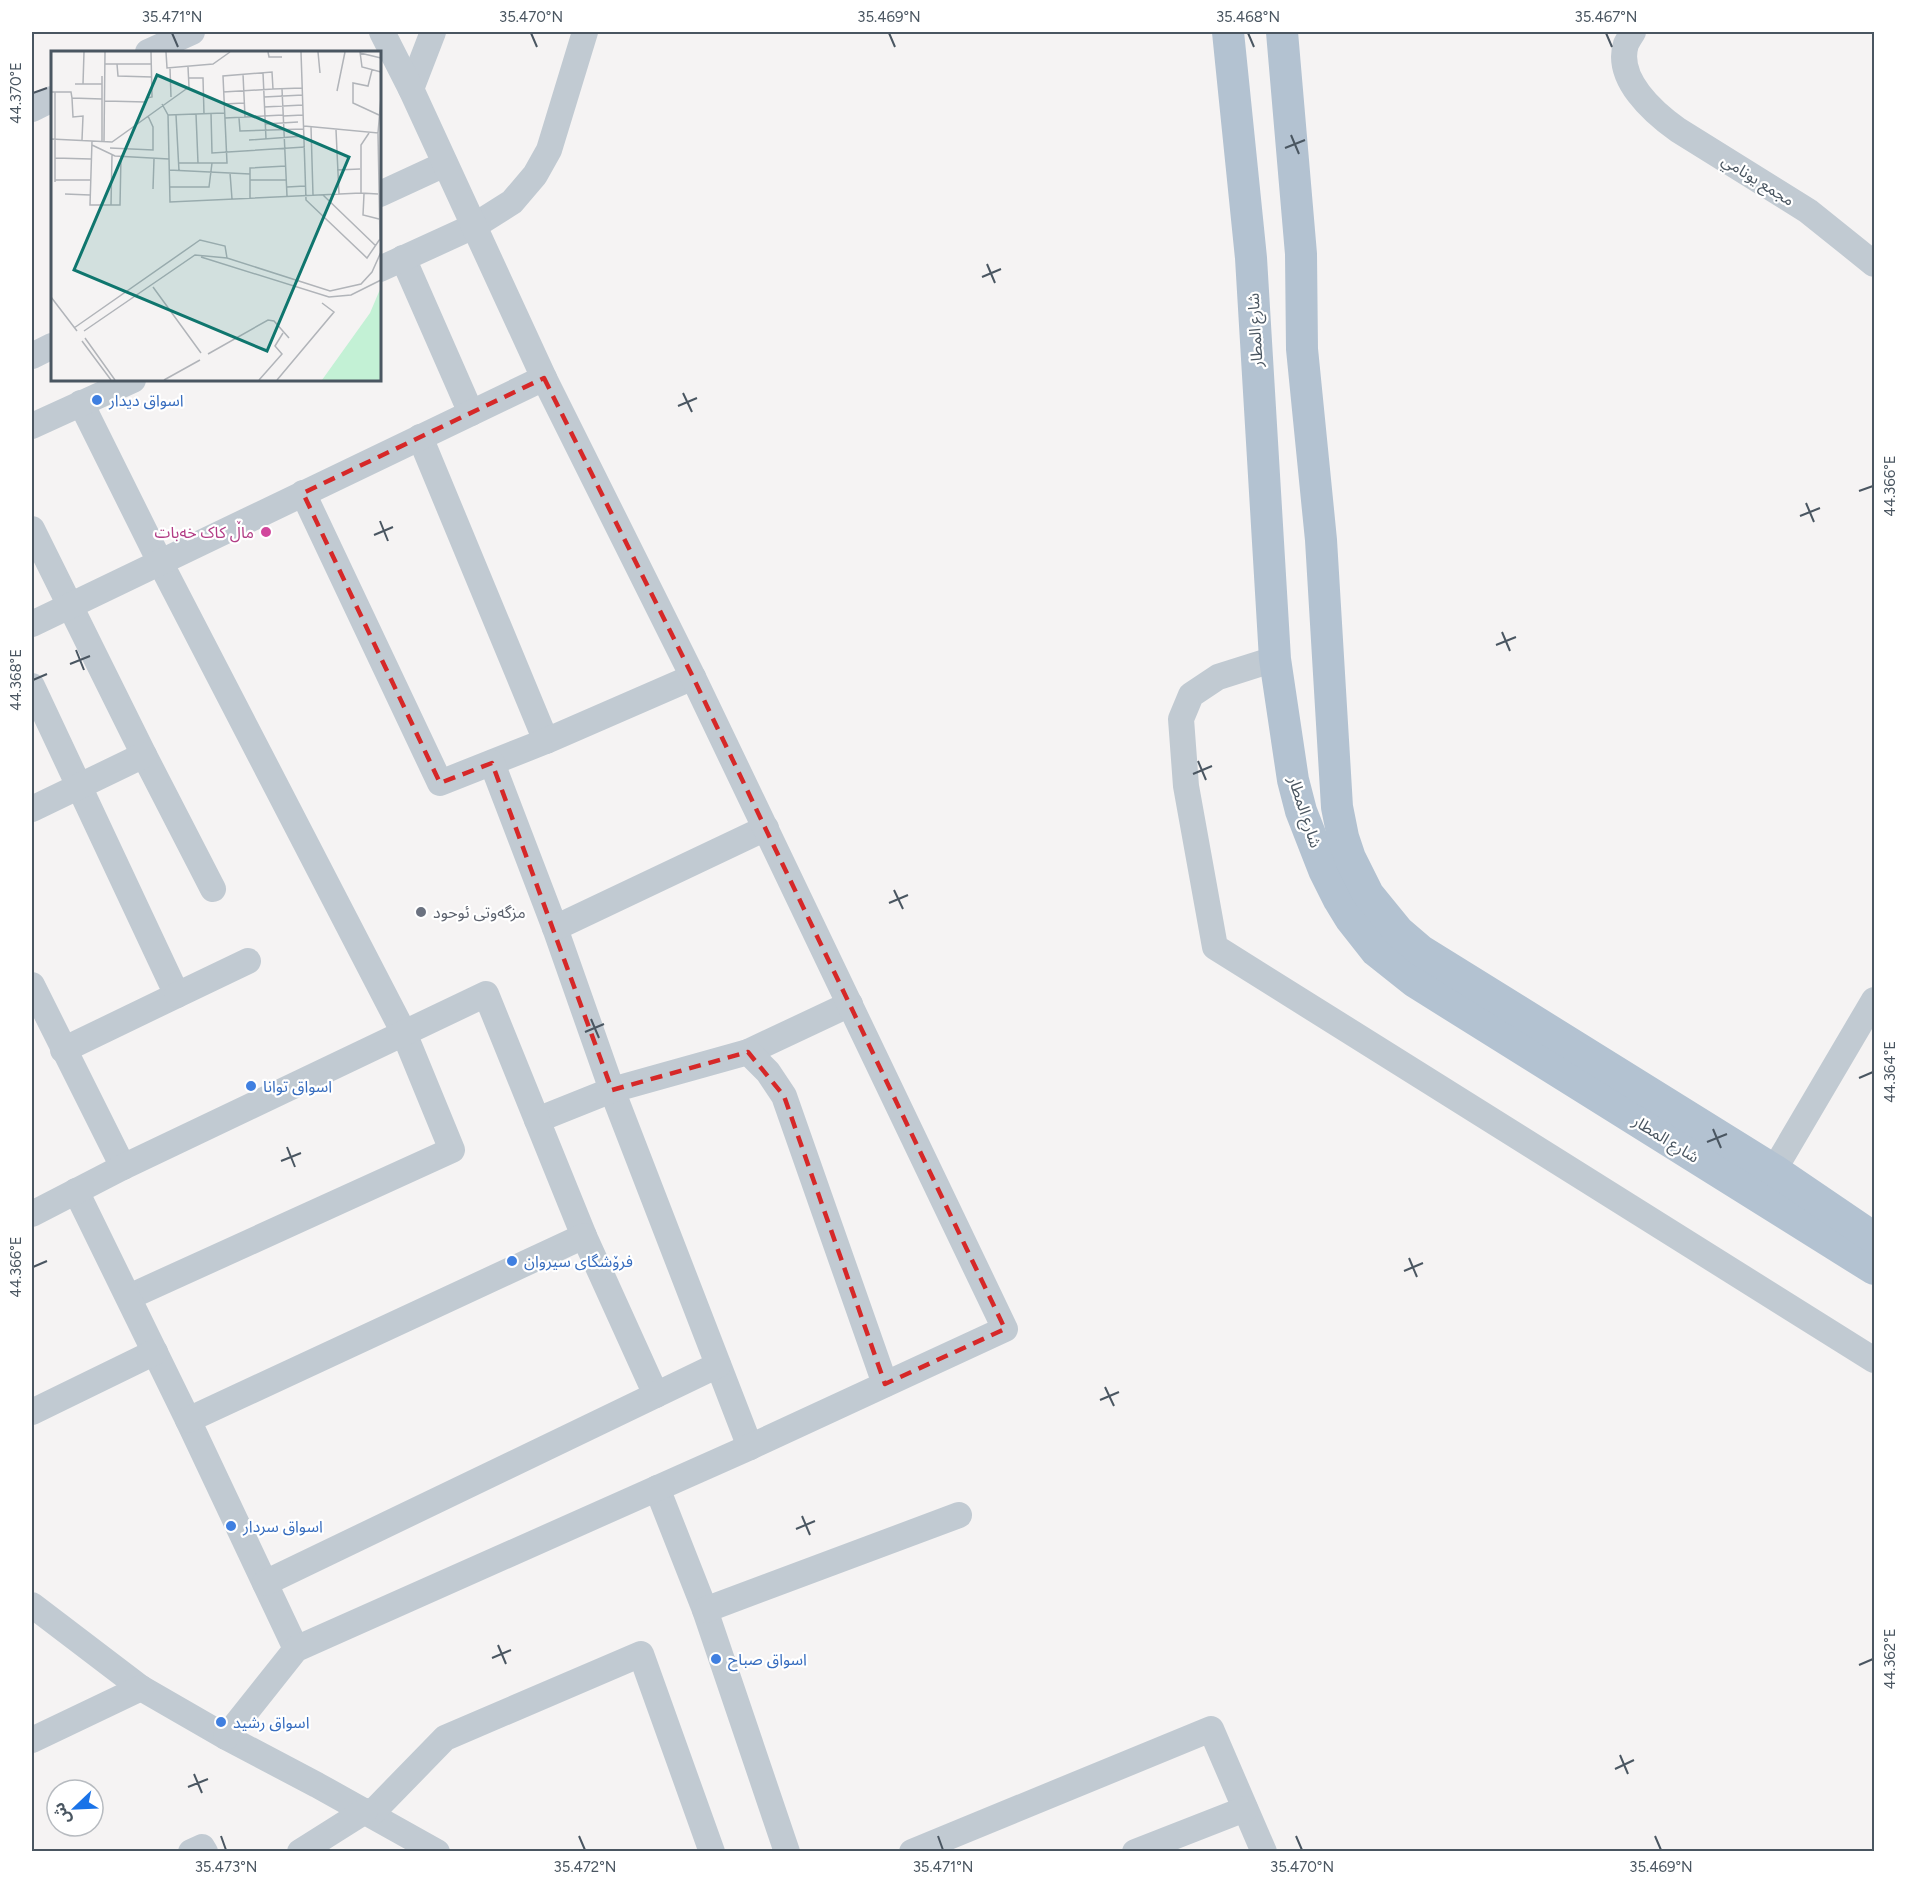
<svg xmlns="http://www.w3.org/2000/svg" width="1906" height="1883" font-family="Figtree,'Noto Sans Arabic',sans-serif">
	<rect width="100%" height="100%" fill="#f5f3f3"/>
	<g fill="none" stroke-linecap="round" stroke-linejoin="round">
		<g stroke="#c1cad2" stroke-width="26">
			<path d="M1633,32c-2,3 -5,8 -7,12 -11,35 28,69 52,86l130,81 66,53"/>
			<path d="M148,52l44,-20"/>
			<path d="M411,89l22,-57"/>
			<path d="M32,109l20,-10"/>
			<path d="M380,194l65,-30"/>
			<path d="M403,258l68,155"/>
			<path d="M380,269l94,-43 38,-24 23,-27 14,-25 36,-118"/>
			<path d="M32,356l20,-10"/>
			<path d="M81,403l79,159 244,471 48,117 -323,147"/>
			<path d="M32,426l101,-46"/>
			<path d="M420,437l126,304"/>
			<path d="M303,493l137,290 106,-42 147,-64"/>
			<path d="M32,529l112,226 69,134"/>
			<path d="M32,624l512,-246"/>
			<path d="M1275,659l-57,18 -27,18 -10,24 5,67 29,161 659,413"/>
			<path d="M32,686l145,309 -114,55"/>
			<path d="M492,763l63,165 57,162 138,357"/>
			<path d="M32,809l112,-54"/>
			<path d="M555,928l211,-100"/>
			<path d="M32,985l91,182"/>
			<path d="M177,995l71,-34"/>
			<path d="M748,1052l102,-48"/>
			<path d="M537,1120l75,-30 136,-38 20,20 16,24 101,288"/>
			<path d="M1774,1170l100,-170"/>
			<path d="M76,1191l112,229 108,229"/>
			<path d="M32,1214l91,-47 363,-173 98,242 72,159"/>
			<path d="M32,1412l123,-60"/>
			<path d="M188,1420l396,-184"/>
			<path d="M657,1488l48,122 82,242"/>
			<path d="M265,1583l453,-218"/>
			<path d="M32,1605l109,83 85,49 91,48 120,67"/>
			<path d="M705,1610l254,-95"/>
			<path d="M226,1737l70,-88 454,-202 255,-118 -312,-652 -149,-299 -133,-289 -29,-57"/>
			<path d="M32,1740l109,-52"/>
			<path d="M371,1814l74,-76 196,-84 71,198"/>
			<path d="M191,1852l11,-5 3,5"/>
			<path d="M300,1852l65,-41"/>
			<path d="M912,1852l299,-123 53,123"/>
			<path d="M1135,1852l110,-43"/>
		</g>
		<g stroke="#b3c2d1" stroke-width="32">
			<path d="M1228,32l23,226 24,401 18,121 8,31 23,59 15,30 11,18 26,33 39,31 459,287"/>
			<path d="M1282,32l19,222 1,95 19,191 16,267 6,30 7,21 18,36 31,38 21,18 354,220 100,68"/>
		</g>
	</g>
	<path fill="none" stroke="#d62828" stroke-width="4.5" stroke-dasharray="12 8" stroke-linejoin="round" d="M544,378l149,299 312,652 -120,55 -101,-288 -36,-44 -136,38 -120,-327 -52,20 -137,-290z"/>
	<path fill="none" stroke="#4a5661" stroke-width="2" d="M172,33l6,14M531,33l6,14M889,33l6,14M1248,33l6,14M1606,33l6,14M33,93l14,-5M1291,135l8,19M1285,148l20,-8M987,264l8,19M982,277l19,-8M683,393l9,19M678,406l19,-8M1859,491l14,-5M1806,503l8,19M1800,516l20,-8M380,521l8,20M374,535l19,-8M1502,632l8,19M1496,645l20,-8M76,650l8,20M70,664l20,-8M33,680l14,-6M1198,761l8,19M1193,774l19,-8M894,890l9,19M889,903l19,-8M591,1019l8,19M585,1032l19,-8M1859,1078l14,-6M1713,1129l8,19M1707,1142l20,-8M287,1147l8,20M281,1161l20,-8M1409,1258l8,19M33,1267l14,-6M1404,1271l19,-8M1105,1387l9,19M1100,1400l19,-8M802,1516l8,19M796,1529l19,-8M498,1645l8,19M492,1658l19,-8M1859,1665l14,-6M1620,1755l8,19M1615,1769l19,-9M194,1774l8,19M188,1787l20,-8M221,1836l5,14M579,1836l6,14M938,1836l5,14M1296,1836l6,14M1655,1836l6,14"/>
	<g fill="#3f7fe0" stroke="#fff" stroke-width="2">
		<circle cx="97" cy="400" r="6"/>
		<circle cx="251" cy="1086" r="6"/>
		<circle cx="512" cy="1261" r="6"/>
		<circle cx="231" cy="1526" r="6"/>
		<circle cx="716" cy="1659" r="6"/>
		<circle cx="221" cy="1722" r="6"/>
	</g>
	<circle fill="#d1479c" stroke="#fff" stroke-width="2" cx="266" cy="532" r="6"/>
	<circle fill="#6b7280" stroke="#fff" stroke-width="2" cx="421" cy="912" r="6"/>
	<g text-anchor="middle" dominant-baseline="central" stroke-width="4.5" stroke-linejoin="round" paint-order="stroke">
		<g font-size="16" fill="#4a5661" stroke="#fff">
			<text transform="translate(1758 180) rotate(32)">مجمع يونامي</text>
			<text transform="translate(1255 330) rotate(-93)">شارع المطار</text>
			<text transform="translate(1305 812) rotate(72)">شارع المطار</text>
			<text transform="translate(1666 1139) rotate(32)">شارع المطار</text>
		</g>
		<g font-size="16" fill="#366cbe" stroke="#fff" text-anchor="start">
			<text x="109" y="400">اسواق ديدار</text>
			<text x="263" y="1086">اسواق توانا</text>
			<text x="524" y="1261">فرۆشگای سیروان</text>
			<text x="243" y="1526">اسواق سردار</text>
			<text x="728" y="1659">اسواق صباح</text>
			<text x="233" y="1722">اسواق رشيد</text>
		</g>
		<g font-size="16" fill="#b23c85" stroke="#fff" text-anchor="end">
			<text x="254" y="532">ماڵ کاک خەبات</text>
		</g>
		<g font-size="16" fill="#5b616d" stroke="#fff" text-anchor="start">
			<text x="433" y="912">مزگەوتی ئوحود</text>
		</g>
	</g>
	<g transform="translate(51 51)">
		<rect width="330" height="330" fill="#f5f3f3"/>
		<path d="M330,236v93h-59l48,-67z" fill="#c3f1d5"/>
		<path fill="none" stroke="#b1b4b9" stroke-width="1.5" d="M115,1l1,16 46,-4 17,-12M217,1l1,5h13M250,1l5,148 61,58 13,-19 -2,-106M267,1l2,21M309,1l2,15 19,5M309,2l21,5M54,13h47M66,13l1,12 34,1M119,17l1,29M321,19l-4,16 -15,-3v20l26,12M212,22l3,66M192,23l2,43M137,27h15l1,36M24,33h27M32,33l1,-32M231,38l5,107M286,40l8,-39M0,41h20l1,6 30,1M172,41l50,-3M213,46l39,-2M21,47l1,19 10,-1 -1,24M96,47l5,-1 -1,-45M54,50l41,1M111,53l6,11 2,87 191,-9M173,53l20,-1M213,56l39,-2M160,62l1,40 93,-6M145,63l2,49M117,64l56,-2M125,64l3,56M232,65l20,-1M174,67l58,-3M188,67l1,13 64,-2M214,73l33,-2M253,75l74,7 3,-36M260,76l2,68M285,79l3,64M318,82l-8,12v48l17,1M0,88l61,3 77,-55 -1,-20M198,89l55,-4M41,90l-2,64h30l1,-49M51,90v-65M53,90l1,-89M41,94l23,11 54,3M59,97l43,2v-23l-5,-11M4,107l36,1M127,112h49l-4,-87 49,-4 1,17 29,-1M118,119l81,4M286,119l23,-1M179,122l2,26M4,129h35M199,129h36M4,131v-90M119,136h39l3,-24M236,136l18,-1M102,138l1,-30M14,143l25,1M313,143l-1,21 16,4M272,144l53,51M199,147v-30l36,-2M60,154l1,-50M150,206l128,40 22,-2 30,-15M102,236l48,66M0,246l26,34M23,277l126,-88 25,6 2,12M33,280l111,-76 32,3 103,33 31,-7 11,-12 9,-20M34,287l30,42M31,290l29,39M157,303l60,-34 6,1 15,17M113,329l36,-20M208,329l23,-26 -7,-8 8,-13M226,329l57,-68 -12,-9"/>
		<path fill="#0f766e" fill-opacity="0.15" stroke="#0f766e" stroke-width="3" d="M106,24l192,82 -82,194 -193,-81z"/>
		<rect width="330" height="330" fill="none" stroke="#4a5661" stroke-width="3"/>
	</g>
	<rect width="1906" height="1883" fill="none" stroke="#ffffff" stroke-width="66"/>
	<g transform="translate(75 1808) rotate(247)"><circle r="28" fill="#ffffff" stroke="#b7bbc0" stroke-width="1.5"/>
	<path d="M0-4.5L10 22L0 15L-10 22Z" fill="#1a73e8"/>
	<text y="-9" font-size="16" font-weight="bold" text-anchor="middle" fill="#4a5661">ش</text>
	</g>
	<rect x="33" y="33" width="1840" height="1817" fill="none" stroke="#4a5661" stroke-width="2"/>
	<g font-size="15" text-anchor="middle" fill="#4a5661">
		<text x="172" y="22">35.471°N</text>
		<text x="531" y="22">35.470°N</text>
		<text x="889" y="22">35.469°N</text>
		<text x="1248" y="22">35.468°N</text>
		<text x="1606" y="22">35.467°N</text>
		<text transform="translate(16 93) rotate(-90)" y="5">44.370°E</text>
		<text transform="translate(1890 486) rotate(-90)" y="5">44.366°E</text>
		<text transform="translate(16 680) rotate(-90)" y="5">44.368°E</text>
		<text transform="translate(1890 1072) rotate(-90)" y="5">44.364°E</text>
		<text transform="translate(16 1267) rotate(-90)" y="5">44.366°E</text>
		<text transform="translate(1890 1659) rotate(-90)" y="5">44.362°E</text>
		<text x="226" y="1872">35.473°N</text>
		<text x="585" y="1872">35.472°N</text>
		<text x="943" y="1872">35.471°N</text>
		<text x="1302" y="1872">35.470°N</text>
		<text x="1661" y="1872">35.469°N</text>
	</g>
</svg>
